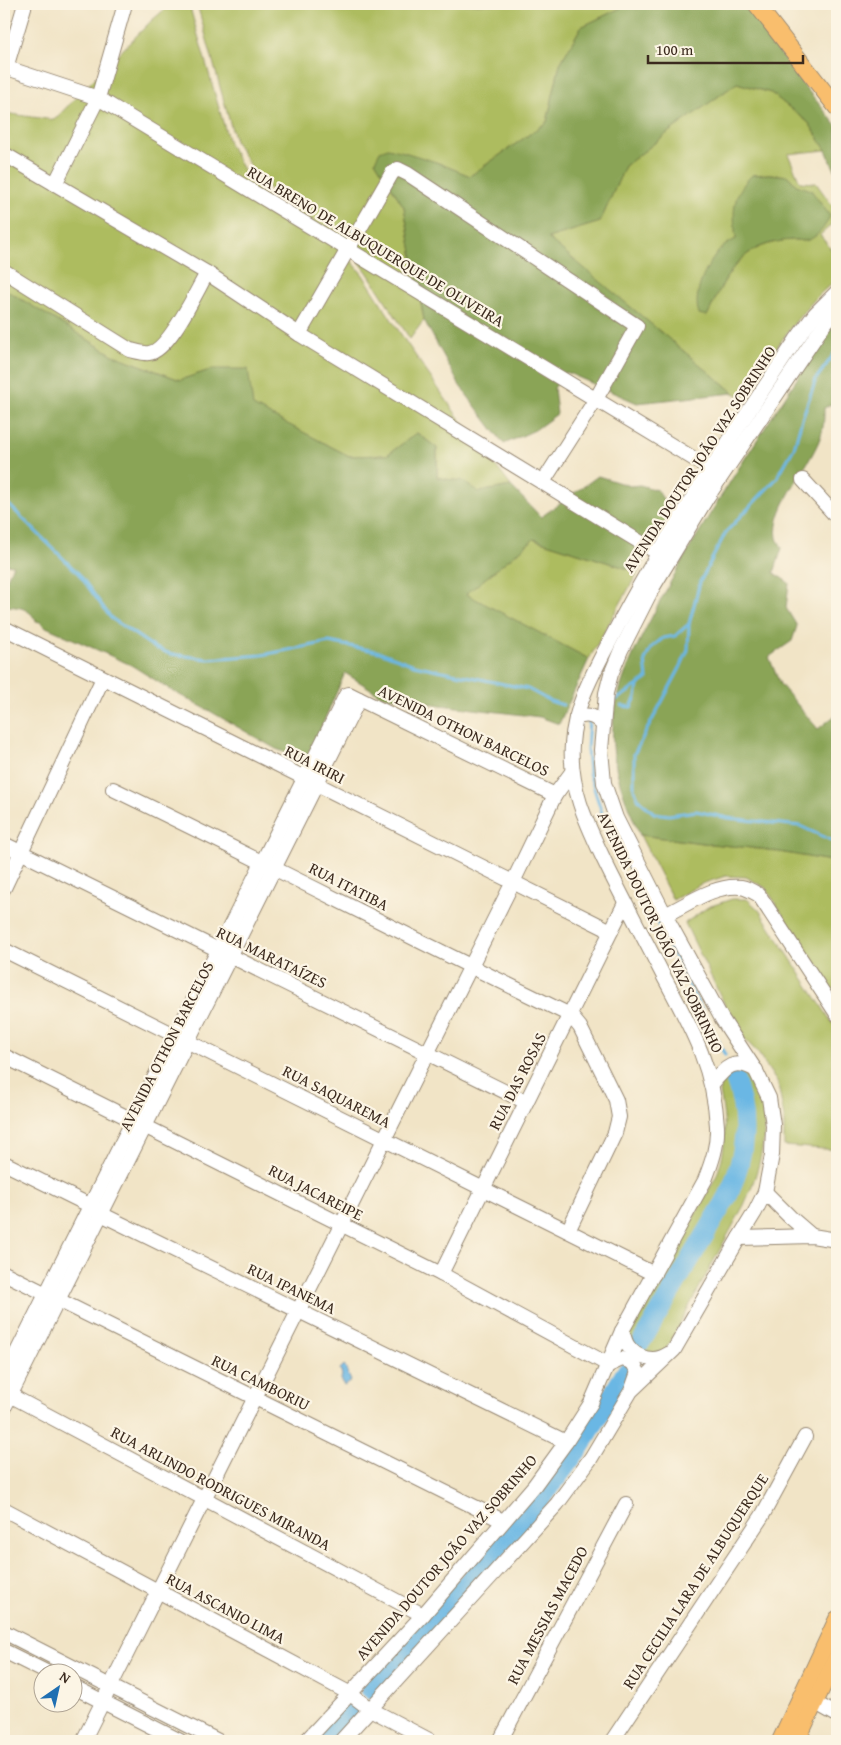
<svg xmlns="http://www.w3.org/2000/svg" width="841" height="1745" font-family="'Gentium Book Plus',serif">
	<rect width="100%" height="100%" fill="#fcf5e5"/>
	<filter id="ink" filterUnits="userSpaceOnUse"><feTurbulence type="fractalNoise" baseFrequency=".02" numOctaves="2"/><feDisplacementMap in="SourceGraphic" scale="10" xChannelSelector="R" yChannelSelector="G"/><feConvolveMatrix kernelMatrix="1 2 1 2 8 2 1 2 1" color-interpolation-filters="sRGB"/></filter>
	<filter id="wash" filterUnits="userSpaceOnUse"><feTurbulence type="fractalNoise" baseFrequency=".0096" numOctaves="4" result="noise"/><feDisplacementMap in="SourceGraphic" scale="20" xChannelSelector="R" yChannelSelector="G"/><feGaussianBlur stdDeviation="1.12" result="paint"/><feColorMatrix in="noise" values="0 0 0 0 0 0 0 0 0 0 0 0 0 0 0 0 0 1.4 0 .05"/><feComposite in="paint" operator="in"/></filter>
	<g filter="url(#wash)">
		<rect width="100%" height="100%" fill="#f1e4c6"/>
		<g fill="#adbc5f" stroke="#74733e" fill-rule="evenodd">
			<path d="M171,4h18l40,139 20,38 41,36 52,32 21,26 43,67 50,72 55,72 -32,6 -16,-11 -18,-2 -8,-2v-29l-20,-15 -30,22 -38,1 -97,-50 -39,-37 -33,11 -67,-25 -109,-66v-176l50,7 97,-99z"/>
			<path d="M197,4h432l-48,23 -21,37 -13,58 -77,54 -34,-14 -61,-1 29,46 20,113 -14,19 -43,-67 -20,-27 -53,-33 -38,-36 -21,-35z"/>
			<path d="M737,83l34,10 38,30 17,27 -38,4 12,28 16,1 21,29v8l-17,15 17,22v22c-40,32 -65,76 -93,119l-10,-5 -187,-155 53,-16 25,-56 45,-35zM770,174l18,2 8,9 15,5 -7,51c-11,-2 -21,-1 -32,2 -39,10 -49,40 -65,73l13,-67 16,-10 16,-64z"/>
			<path d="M534,539l104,33 -49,87 -124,-65z"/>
			<path d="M640,835l71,9 51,5 75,13v138l-71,-112 -20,-11 -20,-1 -25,8 -28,16z"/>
			<path d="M732,899h15l12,11 78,120v120l-53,-4v-29l-6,-33 -20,-31 -20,-21 -53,-109 23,-16z"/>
			<path d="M740,1069l12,6c3,7 7,14 9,22 9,36 -2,75 -17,108l-79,146 -24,4 -13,-20 88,-158c13,-33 9,-58 3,-91l9,-13z"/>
		</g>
		<g fill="#8aa456" stroke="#62673a">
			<path d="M629,4h116l56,78 36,44v49l-11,-25 -17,-27 -38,-30 -34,-10 -67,48 -45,35 -25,56 -52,16 186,155 -97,10 -71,-31 -12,16 3,26 -22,16 -31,14 -44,-58 -36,-66 -20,-113 -29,-46 5,-10 8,-3 16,4 32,10 34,14 77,-54 13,-58 21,-37z"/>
			<path d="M770,174l18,2 8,9 15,5 19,26c-4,10 -14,24 -26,25 -4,0 -8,-2 -12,-1 -16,1 -33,5 -46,15 -20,15 -28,40 -39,61l-8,-2c-7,-20 7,-48 20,-63 4,-5 11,-9 17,-12 -3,-28 -5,-43 16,-64z"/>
			<path d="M4,289l109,66 67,25 33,-11h35l5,37 96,50 38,-1 30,-22 20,15v29l8,2 18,2 16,11 32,-6 30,31 57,-41 32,10 10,-1 17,5 17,25 -29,42 -7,15 -104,-33 -68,55 123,65 -30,65 -19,-7 -100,-12 -58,-9 -37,-23 -38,87 -31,-11 -68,-39 -32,-17 -45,-28 -87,-39 -4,-4 -4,-1c-7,-14 -18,-14 -32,-15v-21l9,-20 -9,-1z"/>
			<path d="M837,322v80l-13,6c0,8 0,16 -2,24 -8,31 -51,74 -45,106 1,3 4,7 5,10l-8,25 15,10 -3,25 11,18 -5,15 -23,16 11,27 38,45 19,-15v148l-75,-13 -51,-5 -71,-9c-15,-35 -30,-70 -27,-109 3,-43 25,-82 44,-119 49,-94 110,-181 167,-270z"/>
		</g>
		<path fill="#6ab7e4" stroke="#527081" d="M344,1365l7,16 -7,5 -3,-7 1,-4 -2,-6z"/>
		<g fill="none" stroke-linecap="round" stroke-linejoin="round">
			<g stroke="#6ab7e4" stroke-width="3">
				<path d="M837,350l-21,29 -14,40 -8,29 -17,30 -51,54 -26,50 -11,42 -1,26 -8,18 -46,86v35l5,11 15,13 15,2 27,-4 32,7 72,8 37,17"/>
				<path d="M4,500l75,74 32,44 44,30 16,6 37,5 54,-4 67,-13 51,10 34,13 114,24 22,12 13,4"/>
				<path d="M609,702c11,-2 19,-11 29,-17"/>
				<path d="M622,706l9,1 5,-10 2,-12 9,-6 -2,-19 6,-12 12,-10 12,-2 14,-12"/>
				<path d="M589,721l-2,28 2,24 15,46 121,236"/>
			</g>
			<g stroke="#6ab7e4" stroke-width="19">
				<path d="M642,1341l86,-145c18,-41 22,-77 6,-119"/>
				<path d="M370,1689l139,-153 40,-47 32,-43 44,-73"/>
				<path d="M322,1741l29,-32"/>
			</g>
		</g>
	</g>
	<g filter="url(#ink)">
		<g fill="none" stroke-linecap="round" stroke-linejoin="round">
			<g stroke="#968772" stroke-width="16">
				<g id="minor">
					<path d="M4,67l94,31 621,376"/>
					<path d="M6,68l19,-64"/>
					<path d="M4,154l203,119 92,61 359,219"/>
					<path d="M55,184l43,-86 27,-94"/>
					<path d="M4,271l126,79c6,1 14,4 19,3 20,-2 48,-63 58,-80"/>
					<path d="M299,334l93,-161 6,-4 10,5 229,152 -41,73 -53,83"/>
					<path d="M803,480l34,37"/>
					<path d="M4,628l607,303"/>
					<path d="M576,718c12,-5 19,-2 27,7"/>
					<path d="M113,789c153,74 304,152 457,226l10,12 36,73 3,17 -4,16 -47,98"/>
					<path d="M4,844l522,258"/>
					<path d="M4,888l99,-210"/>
					<path d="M665,915c23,-11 50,-31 76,-28 6,1 13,5 18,8l78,119"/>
					<path d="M4,950l650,324"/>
					<path d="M4,1056l437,218 168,91 13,-6 10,3 6,10 -6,17"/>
					<path d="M712,1084c14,-17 22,-27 44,-14"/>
					<path d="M4,1163l87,43 10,8 465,228"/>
					<path d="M765,1192l25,25 22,19"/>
					<path d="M739,1238l73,-2 25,4"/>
					<path d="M4,1273l499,248"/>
					<path d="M441,1274l184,-371"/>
					<path d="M622,1331c2,5 3,11 6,15 9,13 27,17 40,8"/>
					<path d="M4,1378l342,-683 3,-1 10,5 196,96 17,-23"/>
					<path d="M4,1392l419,223"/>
					<path d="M4,1408l355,-709"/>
					<path d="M4,1509l345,184 21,16 61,32"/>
					<path d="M4,1632l214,109"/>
					<path d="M4,1651l42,21"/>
					<path d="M72,1686l108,55"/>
					<path d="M807,1698l30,17"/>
					<path d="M83,1741l430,-859 42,-87"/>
					<path d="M306,1741l117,-126 111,-129 32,-44 25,-39 31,-72 83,-151c7,-18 13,-35 12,-54 -3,-59 -27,-100 -53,-149 -20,-39 -41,-78 -60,-117 -18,-38 -35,-73 -32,-116 2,-40 25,-78 43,-113 53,-102 118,-196 181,-291l19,-26 22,-22"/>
					<path d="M341,1741l216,-237 34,-46 40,-67 43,-41 65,-112 16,-26 10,-20 7,-37 1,-30 -4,-27 -13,-27 -34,-52 -57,-104 -49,-97 -12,-35 -3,-33 5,-57 5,-19 10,-24 32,-63 55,-91 117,-173 12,-13"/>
					<path d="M500,1741l126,-237"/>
					<path d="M612,1741l150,-225 43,-79"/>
				</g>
			</g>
			<g stroke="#968772" stroke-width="18">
				<g id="major">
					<path d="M756,4l81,104"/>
					<path d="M780,1741l57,-122"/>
					<path d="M797,1741l40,-85"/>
				</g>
			</g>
			<use href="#minor" stroke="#fff" stroke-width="14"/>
			<use href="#major" stroke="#f9be6d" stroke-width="16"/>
		</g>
	</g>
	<g text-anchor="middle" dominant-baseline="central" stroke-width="4.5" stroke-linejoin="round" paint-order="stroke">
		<g font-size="16" fill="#3b2a1e" stroke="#fcf5e5">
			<text transform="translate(376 246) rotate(31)">RUA BRENO DE ALBUQUERQUE DE OLIVEIRA</text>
			<text transform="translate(699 459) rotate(-57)">AVENIDA DOUTOR JOÃO VAZ SOBRINHO</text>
			<text transform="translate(464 730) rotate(26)">AVENIDA OTHON BARCELOS</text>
			<text transform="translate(315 764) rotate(27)">RUA IRIRI</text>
			<text transform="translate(349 886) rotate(27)">RUA ITATIBA</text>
			<text transform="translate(661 932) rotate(64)">AVENIDA DOUTOR JOÃO VAZ SOBRINHO</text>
			<text transform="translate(272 957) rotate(26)">RUA MARATAÍZES</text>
			<text transform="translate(166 1046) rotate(-63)">AVENIDA OTHON BARCELOS</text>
			<text transform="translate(517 1081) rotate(-63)">RUA DAS ROSAS</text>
			<text transform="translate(337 1096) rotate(27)">RUA SAQUAREMA</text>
			<text transform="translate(316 1192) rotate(27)">RUA JACAREIPE</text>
			<text transform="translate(292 1288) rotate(26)">RUA IPANEMA</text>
			<text transform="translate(261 1382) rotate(26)">RUA CAMBORIU</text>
			<text transform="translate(221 1488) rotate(28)">RUA ARLINDO RODRIGUES MIRANDA</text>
			<text transform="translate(446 1557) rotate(-49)">AVENIDA DOUTOR JOÃO VAZ SOBRINHO</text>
			<text transform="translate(695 1581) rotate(-57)">RUA CECILIA LARA DE ALBUQUERQUE</text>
			<text transform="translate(226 1608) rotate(28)">RUA ASCANIO LIMA</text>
			<text transform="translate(547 1615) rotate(-62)">RUA MESSIAS MACEDO</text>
		</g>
	</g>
	<rect width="841" height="1745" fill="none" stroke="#fcf5e5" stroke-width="20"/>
	<g transform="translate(58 1688) rotate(34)"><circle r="24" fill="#fcf5e5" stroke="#afa495"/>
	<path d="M0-4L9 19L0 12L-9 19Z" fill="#1f6fb2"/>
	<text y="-8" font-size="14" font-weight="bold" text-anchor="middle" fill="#3b2a1e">N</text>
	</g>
	<path d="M648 55v8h155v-8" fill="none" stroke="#3b2a1e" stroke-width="2.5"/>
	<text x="656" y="55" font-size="15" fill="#3b2a1e" stroke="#fcf5e5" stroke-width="4" paint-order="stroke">100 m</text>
</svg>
